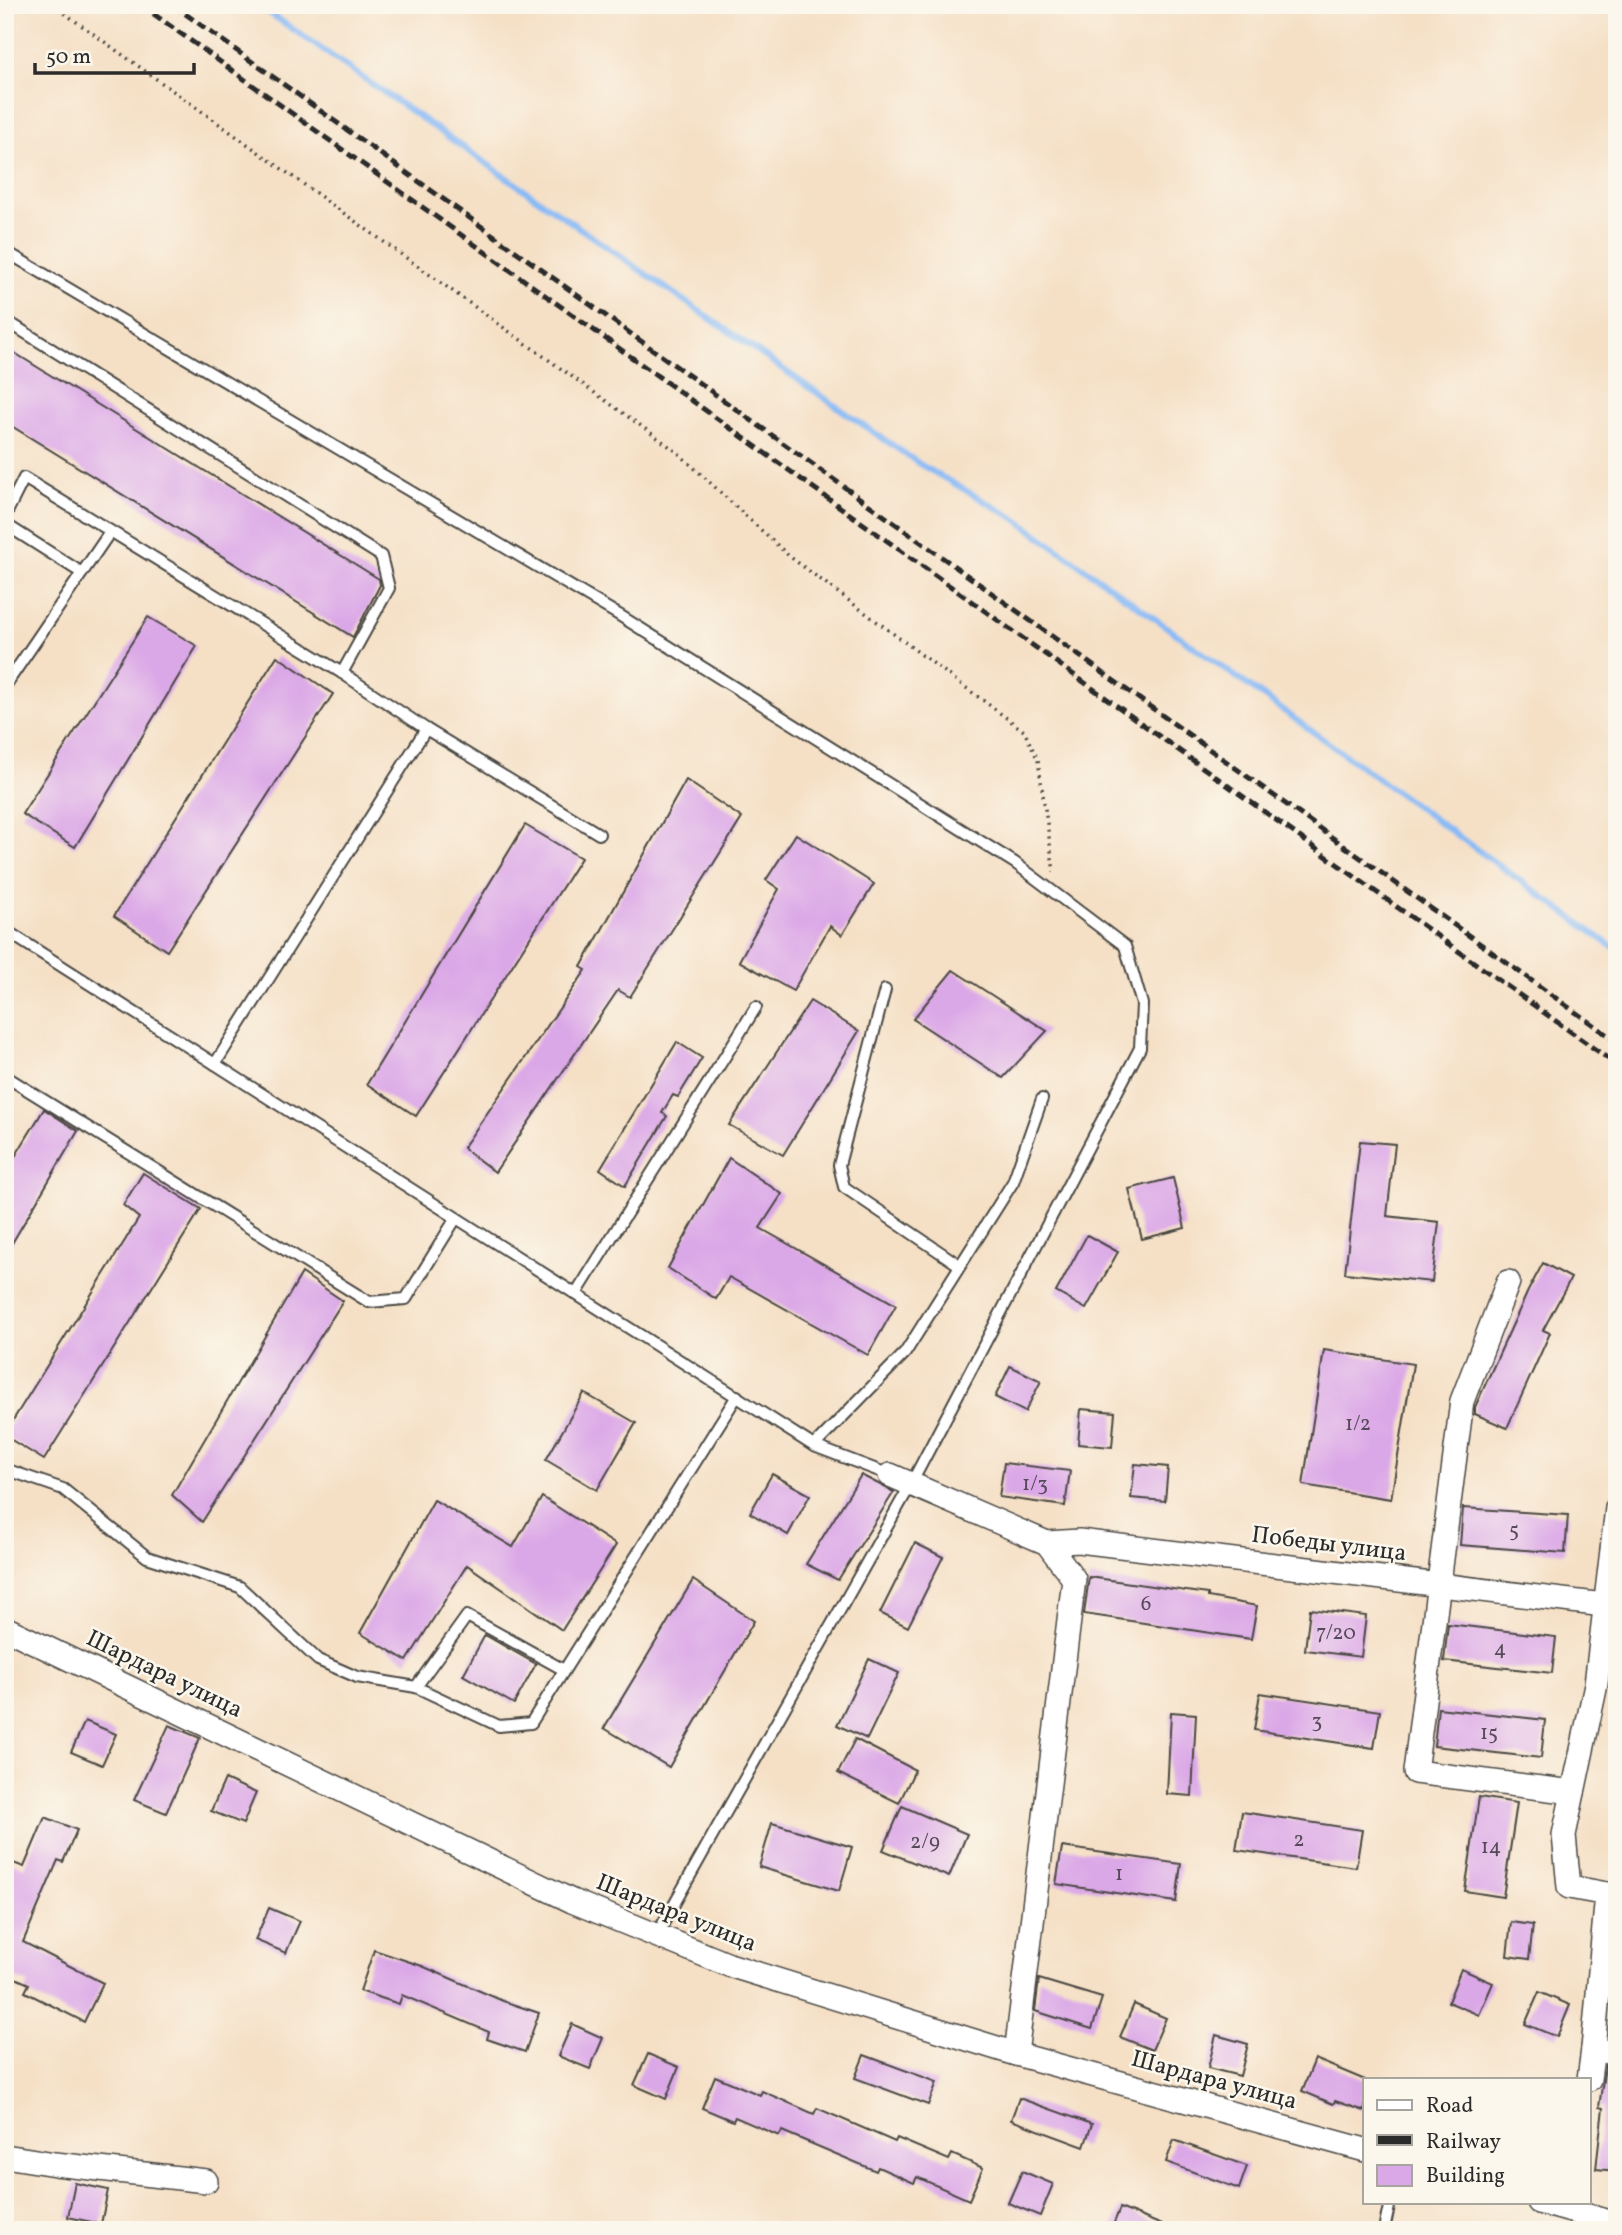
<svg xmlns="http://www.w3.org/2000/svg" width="1622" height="2235" font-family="Vollkorn,serif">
	<rect width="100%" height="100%" fill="#fbf7ec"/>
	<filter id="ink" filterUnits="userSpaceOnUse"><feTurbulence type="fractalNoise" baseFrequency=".0143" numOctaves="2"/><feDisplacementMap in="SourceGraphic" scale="14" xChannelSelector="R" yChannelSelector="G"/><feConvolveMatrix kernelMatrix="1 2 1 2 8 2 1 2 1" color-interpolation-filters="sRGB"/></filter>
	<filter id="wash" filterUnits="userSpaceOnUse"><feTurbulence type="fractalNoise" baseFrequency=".00686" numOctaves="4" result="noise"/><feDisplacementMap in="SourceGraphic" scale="28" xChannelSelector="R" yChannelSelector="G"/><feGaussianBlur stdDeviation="1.57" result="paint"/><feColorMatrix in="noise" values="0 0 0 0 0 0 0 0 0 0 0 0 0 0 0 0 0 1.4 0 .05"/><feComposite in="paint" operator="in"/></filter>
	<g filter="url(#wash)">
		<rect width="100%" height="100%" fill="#f5e0c6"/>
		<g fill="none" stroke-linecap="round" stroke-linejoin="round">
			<path stroke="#88baf5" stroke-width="6" d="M258,5l663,460 95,54 601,431"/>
		</g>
		<g id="blocks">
			<g fill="#dba8e7">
				<path d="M5,347l374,232 1,6 -27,52 -348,-215z"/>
				<path d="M148,617l49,29 -122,201 -53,-33z"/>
				<path d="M277,656l56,38 -166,257 -53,-35z"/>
				<path d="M686,780l56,38 -112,179 -12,-7 -123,182 -32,-24 123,-178 -5,-3z"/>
				<path d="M525,825l56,33 -165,258 -49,-32z"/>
				<path d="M796,834l78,50 -32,51 -12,-9 -37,65 -54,-30 40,-72 -13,-9z"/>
				<path d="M953,970l94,61 -44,47 -90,-59z"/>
				<path d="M810,1001l49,30 -76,124 -54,-30z"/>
				<path d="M677,1042l25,16 -24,39 -5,-2 -11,18 5,3 -42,70 -25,-17z"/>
				<path d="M44,1109l34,22 -73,124v-82z"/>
				<path d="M1360,1141l35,3 -8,72 52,6 -7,60 -87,-9z"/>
				<path d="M729,1158l53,36 -22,34 136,77 -28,50 -139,-78 -13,22 -48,-31z"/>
				<path d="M143,1173l58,36 -157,251 -39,-24v-3l134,-215 -16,-13z"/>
				<path d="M1173,1178l12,50 -43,11 -13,-50z"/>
				<path d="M1087,1235l31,17 -32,57 -30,-17z"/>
				<path d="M1543,1263l28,15 -28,52 7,3 -43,95 -32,-14v-7l53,-116z"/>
				<path d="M302,1273l41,28 -141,221 -30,-27z"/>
				<path d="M1324,1350l89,14 -22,135 -88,-14z"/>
				<path d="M1010,1366l31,15 -16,31 -30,-15z"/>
				<path d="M584,1393l52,30 -39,67 -51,-30z"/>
				<path d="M1081,1409l34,3 -3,35 -34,-3z"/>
				<path d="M1004,1463l66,8 -5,35 -66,-9z"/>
				<path d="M1135,1464l33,3 -3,34 -34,-3z"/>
				<path d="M772,1474l38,21 -22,40 -38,-22z"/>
				<path d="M861,1475l33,17 -56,88 -32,-16z"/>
				<path d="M542,1497l74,48 -54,85 -95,-65 -60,96 -47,-28 74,-133 79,47z"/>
				<path d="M1463,1508l105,7 -3,38 -105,-8z"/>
				<path d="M915,1543l28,14 -35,70 -28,-14z"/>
				<path d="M1089,1577l119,17v3l49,9 -6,33 -167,-25z"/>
				<path d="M693,1580l61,41 -85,146 -65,-39z"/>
				<path d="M1310,1609l56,7 -5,41 -56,-7z"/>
				<path d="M1448,1624l108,13 -4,36 -108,-12z"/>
				<path d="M485,1635l51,29 -22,40 -51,-29z"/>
				<path d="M869,1659l30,14 -32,66 -30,-14z"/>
				<path d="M1260,1693l120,18 -6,37 -120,-18z"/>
				<path d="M1438,1708l107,12 -4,38 -107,-12z"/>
				<path d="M1171,1712l25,2 -4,82 -25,-2z"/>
				<path d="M85,1721l31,13 -14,31 -31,-13z"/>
				<path d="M169,1725l31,13 -34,75 -32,-13z"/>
				<path d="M855,1739l60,31 -16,33 -61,-30z"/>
				<path d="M225,1779l31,14 -13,31 -32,-13z"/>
				<path d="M1479,1797l38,6 -14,94 -38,-6z"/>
				<path d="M902,1806l65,28 -18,43 -66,-27z"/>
				<path d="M1242,1812l120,18 -6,37 -120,-17z"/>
				<path d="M45,1817l32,13 -14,32 -5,-2 -35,82 80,41 -19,39 -59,-30 4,-8 -20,-9 -4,9v-124l19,7z"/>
				<path d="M772,1823l80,24 -13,44 -80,-24z"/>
				<path d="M1062,1847l119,17 -5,38 -120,-18z"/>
				<path d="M269,1908l31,13 -14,32 -31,-13z"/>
				<path d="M1511,1922l22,3 -4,34 -22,-3z"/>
				<path d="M374,1950l48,16 81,35 36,12 -14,39 -38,-13 2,-7 -87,-37 -3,9 -39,-13z"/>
				<path d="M1461,1969l32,14 -14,32 -31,-13z"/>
				<path d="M1039,1979l63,19 -10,31 -57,-18z"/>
				<path d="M1539,1992l31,13 -13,32 -32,-13z"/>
				<path d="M1134,2004l32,14 -14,32 -32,-13z"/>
				<path d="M572,2024l31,14 -13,31 -32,-13z"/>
				<path d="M1216,2035l32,9 -8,32 -32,-8z"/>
				<path d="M648,2054l31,13 -13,32 -32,-14z"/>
				<path d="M864,2055l73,27 -9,23 -73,-27z"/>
				<path d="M1315,2059l50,21v31l-30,-10 -2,3 -31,-13z"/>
				<path d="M1605,2066l12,2v103l-21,-2 7,-61 -4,-1z"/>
				<path d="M715,2076l45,19 2,-4 52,23 3,-6 78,34 2,-4 52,22 3,-6 31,14 -14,32 -52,-23 -3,6 -36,-16 -2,4 -94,-40 -3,5 -44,-19 -2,4 -31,-13z"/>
				<path d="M1019,2098l73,26 -8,23 -73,-27z"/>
				<path d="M1174,2140l73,26 -8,23 -73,-27z"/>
				<path d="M1022,2171l31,13 -13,32 -32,-13z"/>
				<path d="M75,2183l33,7 -7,34 -33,-7z"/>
				<path d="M1120,2208l52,21v1h-61z"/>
			</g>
		</g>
	</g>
	<g filter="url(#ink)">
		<use href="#blocks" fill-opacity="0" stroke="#494642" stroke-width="2"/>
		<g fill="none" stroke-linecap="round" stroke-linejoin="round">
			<g stroke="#494642" stroke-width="14">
				<g id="service">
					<path d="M5,251l614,364 396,248 110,83 17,58 -2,44 -229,436 -255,452"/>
					<path d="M5,320l376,236 8,32 -47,85"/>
					<path d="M5,516l19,-38 318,195 84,56 173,105"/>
					<path d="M5,524l77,49"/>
					<path d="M5,686l105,-154"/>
					<path d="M5,930l809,516 76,29"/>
					<path d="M885,990l-46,175 5,22 115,78"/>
					<path d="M215,1064l211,-335"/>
					<path d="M5,1076l364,226 37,-3 50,-81"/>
					<path d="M576,1294l180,-287"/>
					<path d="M814,1446l91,-93 108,-171 29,-83"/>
					<path d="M5,1469l58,20 84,68 93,30 78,73 39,17 59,10 83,39 32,-3 206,-327"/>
					<path d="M416,1687l51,-71 97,54"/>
					<path d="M1384,2230l6,-28"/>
				</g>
			</g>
			<g stroke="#494642" stroke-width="26">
				<g id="minor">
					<path d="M1508,1282l-46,119 -47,371 158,20"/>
					<path d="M890,1475l157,68 27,36 -58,475"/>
					<path d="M1047,1543l32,-2 525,64"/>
					<path d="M5,1628l567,273 157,64 287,89 349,96"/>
					<path d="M1607,1894l-38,-7 -5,-52 32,-151 21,-176"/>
					<path d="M1593,2049l24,5"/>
					<path d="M1589,2079l4,-30 14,-155 10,1"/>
					<path d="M5,2156l50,8 151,17"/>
					<path d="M1539,2202l78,22"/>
				</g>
			</g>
			<path stroke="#494642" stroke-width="3.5" stroke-dasharray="2 5" stroke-linecap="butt" d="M53,5l623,446 113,105 235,175 14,29 16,112"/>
			<use href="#service" stroke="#fff" stroke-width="10"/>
			<use href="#minor" stroke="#fff" stroke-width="23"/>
			<g stroke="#2b2b2b" stroke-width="5" stroke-dasharray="10 5" stroke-linecap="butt">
				<path d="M141,5l1476,1060"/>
				<path d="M173,5l1444,1037"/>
			</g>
		</g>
	</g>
	<g text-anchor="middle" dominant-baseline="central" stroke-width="5" stroke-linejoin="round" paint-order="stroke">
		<g font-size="21" fill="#574a5a">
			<text x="1358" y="1424">1/2</text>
			<text x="1035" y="1484">1/3</text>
			<text x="1514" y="1530">5</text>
			<text x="1146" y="1604">6</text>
			<text x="1336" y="1633">7/20</text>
			<text x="1500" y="1649">4</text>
			<text x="1317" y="1721">3</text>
			<text x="1489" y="1733">15</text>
			<text x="1299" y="1840">2</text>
			<text x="925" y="1842">2/9</text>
			<text x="1491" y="1847">14</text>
			<text x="1119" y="1874">1</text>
		</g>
		<g font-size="24" fill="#2b2b2b" stroke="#fbf7ec">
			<text transform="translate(1329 1545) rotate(7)">Победы улица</text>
			<text transform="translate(164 1675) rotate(26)">Шардара улица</text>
			<text transform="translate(676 1914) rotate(22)">Шардара улица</text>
			<text transform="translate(1214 2081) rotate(15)">Шардара улица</text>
		</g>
	</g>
	<rect width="1622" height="2235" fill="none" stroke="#fbf7ec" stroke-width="28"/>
	<rect x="1363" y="2078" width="228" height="126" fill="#fbf7ec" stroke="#a8a59f" stroke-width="2"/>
	<rect x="1377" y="2100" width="35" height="10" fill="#ffffff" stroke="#a8a59f" stroke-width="2"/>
	<text x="1426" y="2112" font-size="21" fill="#2b2b2b">Road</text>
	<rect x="1377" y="2135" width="35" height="10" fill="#2b2b2b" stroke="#a8a59f" stroke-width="2"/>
	<text x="1426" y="2148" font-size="21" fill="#2b2b2b">Railway</text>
	<rect x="1377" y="2165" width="35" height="21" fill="#dba8e7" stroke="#a8a59f" stroke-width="2"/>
	<text x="1426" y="2182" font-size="21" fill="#2b2b2b">Building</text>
	<path d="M35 63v10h159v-10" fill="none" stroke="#2b2b2b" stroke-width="3.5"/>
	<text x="46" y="63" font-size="21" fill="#2b2b2b" stroke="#fbf7ec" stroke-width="5" paint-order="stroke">50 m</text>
</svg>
